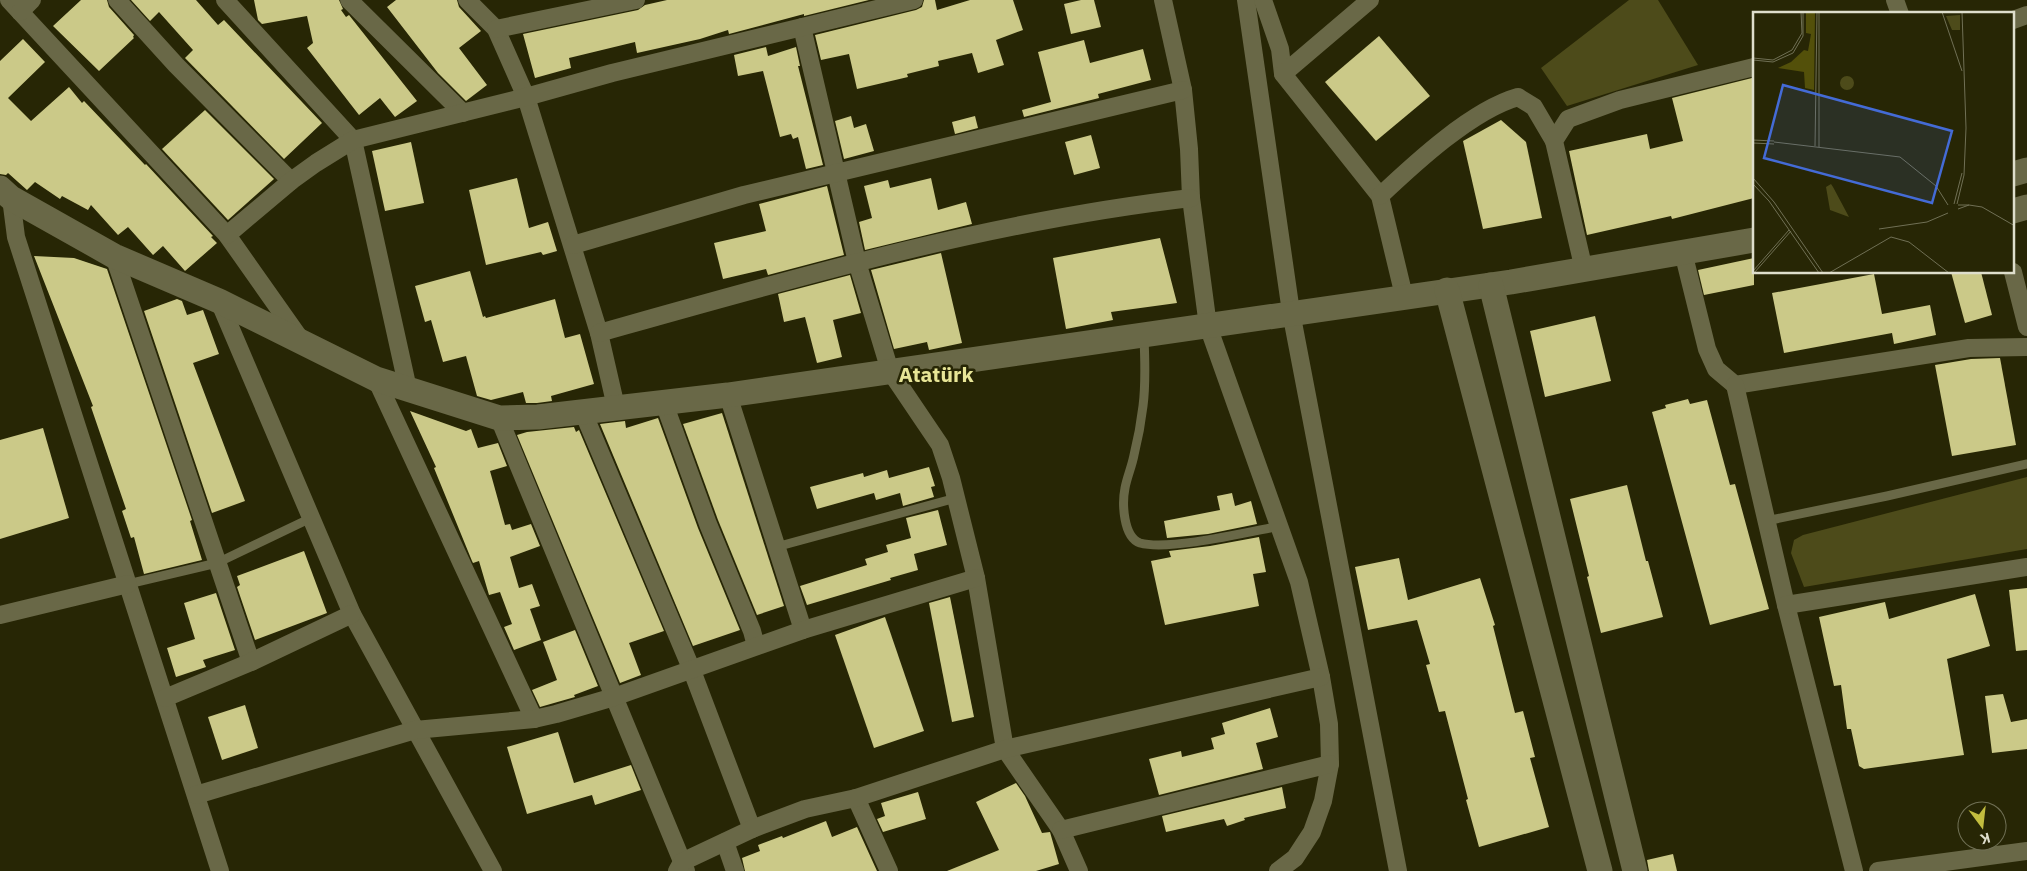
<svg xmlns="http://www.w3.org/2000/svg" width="2027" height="871" font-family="'IBM Plex Sans',sans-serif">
	<rect width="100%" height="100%" fill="#272605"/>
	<g fill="#4d4b1a">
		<path d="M1629,0h29l40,65 -131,41 -26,-38z"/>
		<path d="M2027,477v72l-223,38 -13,-34 3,-13 9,-5z"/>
	</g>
	<g fill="#cbc988">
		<path d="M81,0h26l2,7 25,28 -1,2 1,1 -35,33 -46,-45z"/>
		<path d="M131,0h65l22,25 6,-5 98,103 -38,36 -99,-101 8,-8 -34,-38 -9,9z"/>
		<path d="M254,0h85l4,9 -2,1 5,7 3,-2 68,86 -22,16 -15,-19 -21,17 -52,-67 6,-5 -6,-27 -45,8 -4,-4z"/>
		<path d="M396,0h61l2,7 22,24 -22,17 28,37 -21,16 -28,-28 -51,-66z"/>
		<path d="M667,0h202l-65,16v-2l-75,20 -1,-4 -28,9 -63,14 -2,-11 -66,16 2,10 -36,10 -12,-44 115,-24 7,-5z"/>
		<path d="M924,0h11l2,10 33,-10h43l10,30 -27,10 8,25 -26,8 -6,-20 -34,8 1,5 -32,8 1,3 -51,12 -8,-35 -28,6 -6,-25 101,-25 6,-3z"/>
		<path d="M1081,0h13l7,27 -30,7 -7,-30z"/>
		<path d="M1379,36l51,60 -54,45 -51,-59z"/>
		<path d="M23,39l22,23 -37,36 23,23 38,-34 13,16 2,-2 61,64 1,-1 67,72 -2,1 6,6 -32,28 -22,-25 -10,9 -25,-28 -10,8 -27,-30 -3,5 -26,-14 -2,3 -25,-17 -8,8 -19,-17 -2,2 -6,-1v-113z"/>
		<path d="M1084,40l6,23 53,-14 8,31 -53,14 1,4 -75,19 -2,-7 29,-8 -13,-50z"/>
		<path d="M766,47l2,9 28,-9 4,19h-2l25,99 -17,4 -8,-32 -5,2 -2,-5 -11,3 -17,-66 -25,5 -4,-21z"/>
		<path d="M1752,78l2,8v112l-82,21 -1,-3 -84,19 -18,-84 78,-17 3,15 33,-8 -11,-43z"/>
		<path d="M205,110l69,69 -46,41 -66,-71z"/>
		<path d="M851,116l3,12 12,-4 8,27 -30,8 -9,-38z"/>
		<path d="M975,116l3,12 -23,6 -3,-12z"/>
		<path d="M1501,120l25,22 16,76 -59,11 -20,-88z"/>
		<path d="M1091,135l9,33 -26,7 -9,-33z"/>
		<path d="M411,142l13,61 -39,8 -13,-60z"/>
		<path d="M517,178l12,50 19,-6 9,29 -14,4 -2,-3 -55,13 -17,-75z"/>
		<path d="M931,178l7,32 28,-8 6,22 -107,26 -6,-28 13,-4 -8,-32 24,-6 2,8z"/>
		<path d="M827,186l17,69 -76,20 -2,-6 -43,10 -9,-36 52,-12 -7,-27z"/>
		<path d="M1160,238l17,65 -66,9 2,8 -47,9 -13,-71z"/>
		<path d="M941,253l21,90 -33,7 -2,-8 -33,7 -23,-79z"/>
		<path d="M34,256l40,2 33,11 85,251 -2,1 12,39 -58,14 -10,-37 -3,1 -9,-27 4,-2 -35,-102 2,-1z"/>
		<path d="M1754,258v27l-50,10 -6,-25z"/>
		<path d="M470,271l13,46 2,-1 1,2 69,-19 10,39 15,-4 14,50 -43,12 1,5 -15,2h-11l-3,-11 -32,8 -14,-4 -11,-40 -23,6 -12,-42 -6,2 -10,-36z"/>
		<path d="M1951,272h30l11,43 -27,8z"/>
		<path d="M1874,274l8,40 48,-9 6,30 -42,9 -2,-11 -108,20 -12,-60z"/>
		<path d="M850,275l11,38 -28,7 9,37 -25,6 -12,-46 -21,5 -6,-28z"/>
		<path d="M177,299l5,2 5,14 16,-5 16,44 -26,9 52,138 -33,12 -68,-202z"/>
		<path d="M1595,316l16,65 -66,16 -15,-66z"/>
		<path d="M2000,358l16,87 -64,11 -17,-91 36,-6z"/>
		<path d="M1688,399l2,5 17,-4 23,85 5,-1 34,125 -59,16 -58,-213 14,-4 -1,-3z"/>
		<path d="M410,411l56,20 5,-2 7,19 20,-5 9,23 -17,5 15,54 5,-1 2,6 19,-6 9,22 -30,11 9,31 13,-4 8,22 -10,3 11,31 -27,10 -10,-23 8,-3 -12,-32 -11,3 -10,-34 -6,2 -1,-2 -38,-93 2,-1z"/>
		<path d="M722,413l62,193 -27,9 -39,-95 -35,-96z"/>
		<path d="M658,418l40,110 42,102 -47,16 -93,-222 25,-3 1,7z"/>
		<path d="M574,427l2,5 3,-2 85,201 -35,12 12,32 -21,8 -103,-248 10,-3z"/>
		<path d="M43,428l26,90 -69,21v-99z"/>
		<path d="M929,467l6,19 -4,1 3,10 -31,9 -3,-13 -24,7 -2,-7 -57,16 -7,-22 53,-14 1,4 23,-7 2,8z"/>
		<path d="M1627,485l19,76h2l15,56 -62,16 -14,-56 2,-1 -19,-77z"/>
		<path d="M1232,493l3,13 16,-5 6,23 -49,10 -41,4 -3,-17 56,-11 -3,-14z"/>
		<path d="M938,510l9,35 -33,9 4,16 -28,8 1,2 -84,25 -7,-19 67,-21 -2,-6 23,-7 -2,-7 25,-7 -5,-20z"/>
		<path d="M1259,537l7,35 -13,2 6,32 -94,19 -14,-64 20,-4 -2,-6 41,-5z"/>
		<path d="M304,551l23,62 -72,27 -18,-53 3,-2 -3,-9z"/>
		<path d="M1399,558l9,42 72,-22 15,47 -2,1 22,87 8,-2 12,46 -5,1 19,69 -70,20 -13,-47 2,-1 -23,-88 -6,1 -13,-47 4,-1 -13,-44 -49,10 -13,-63z"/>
		<path d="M2027,588v62l-11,1 -7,-61z"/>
		<path d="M216,593l19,57 -32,10 3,7 -30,10 -9,-29 28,-9 -11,-36z"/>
		<path d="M1975,594l15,52 -43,13 17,96 -100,14 -5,-3 -8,-37h-4l-6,-44 -7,1 -15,-69 66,-15 4,17z"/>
		<path d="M950,597l24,120 -22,5 -23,-119z"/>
		<path d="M885,617l39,114 -50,17 -39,-113z"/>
		<path d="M575,630l23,56 -24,9 1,2 -35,10 -8,-17 25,-10 -14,-38z"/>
		<path d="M2003,694l8,28 16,-3v30l-35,4 -7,-57z"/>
		<path d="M245,705l13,43 -36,12 -14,-43z"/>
		<path d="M1270,708l8,29 -22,6 7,26 -104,26 -10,-36 32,-8 1,6 32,-8 -3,-11 14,-4 -3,-11z"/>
		<path d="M558,732l16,51 57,-18 10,25 -46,15 -3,-10 -65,19 -20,-67z"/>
		<path d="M1016,783l9,13 17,37 8,-1 9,32 -23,7h-89l52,-21 -23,-48z"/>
		<path d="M1282,787l4,21 -42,10 1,2 -18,6 -3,-7 -58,13 -4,-16z"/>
		<path d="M918,792l8,27 -43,13 -6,-13 8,-3 -4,-13z"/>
		<path d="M826,821l6,16 25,-10 20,44h-132l-3,-13 18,-7 -2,-6 24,-9 1,2z"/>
		<path d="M1673,854l4,17h-28l-2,-11z"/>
	</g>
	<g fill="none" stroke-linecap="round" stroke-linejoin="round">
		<g stroke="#696847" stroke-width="9">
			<path d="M1144,338c1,22 2,45 -1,68 -2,17 -5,33 -9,49 -2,11 -7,22 -9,33 -3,15 -2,49 15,55 29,8 108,-11 140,-17"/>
			<path d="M1766,521l121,-25 140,-32"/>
			<path d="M776,547l180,-49"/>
			<path d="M128,584l89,-21 94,-45"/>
		</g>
		<g stroke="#696847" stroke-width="18">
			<path d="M9,0l218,235 74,105"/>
			<path d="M117,0l59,65 115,116"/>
			<path d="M225,0l128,140 55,249"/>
			<path d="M349,0l114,113"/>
			<path d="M467,0l29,29 30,68 73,236 17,74"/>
			<path d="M1163,0l20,90 6,59 2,49 17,128 91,256 22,95 8,47 1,40 -7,37 -11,31 -17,26 -17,13"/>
			<path d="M1246,0l45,312 107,559"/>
			<path d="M1263,0l17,49 3,25 97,122 24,100"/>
			<path d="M1895,0l5,14"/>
			<path d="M20,12l12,-12"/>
			<path d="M2013,20l14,-5"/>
			<path d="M802,27l55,235 33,109 50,74 11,33 25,100 29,171 56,81 18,41"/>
			<path d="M496,29l140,-29"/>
			<path d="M1283,74l87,-74"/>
			<path d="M1380,196c35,-33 92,-86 138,-99l16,10 20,34"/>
			<path d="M11,198l5,39 204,634"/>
			<path d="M227,235l64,-54 25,-18 37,-23 173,-43 86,-24 302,-73"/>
			<path d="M573,245l171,-50 439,-105"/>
			<path d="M1683,252l24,97 9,20 19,16 234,-37 58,-1"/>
			<path d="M114,256l137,406"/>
			<path d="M1584,270l-30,-129 14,-22 52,-19 134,-33"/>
			<path d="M2013,272l14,55"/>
			<path d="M219,301l133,313 141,257"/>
			<path d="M599,333c195,-55 391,-112 592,-135"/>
			<path d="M376,379l158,340"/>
			<path d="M1735,385l51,220 68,266"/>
			<path d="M728,395l75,235"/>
			<path d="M664,403l44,121 44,107 4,15"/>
			<path d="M583,412l108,256 61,161"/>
			<path d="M499,418l187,453"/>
			<path d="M1786,605l241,-38"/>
			<path d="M0,615l128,-31"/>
			<path d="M165,698l86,-36 101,-48"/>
			<path d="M196,795l219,-65 119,-11 22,-5 58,-17 189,-67 173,-52"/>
			<path d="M856,798l33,73"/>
			<path d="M1061,830l269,-66"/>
			<path d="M725,842l10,29"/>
			<path d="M677,871l5,-9 70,-33 53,-20 51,-11 149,-49 316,-72"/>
			<path d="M1878,871l149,-20"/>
		</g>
		<g stroke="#696847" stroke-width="25">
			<path d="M2013,174l14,-4"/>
			<path d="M0,188l11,10 103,58 105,45 157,78 123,39 39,-1 190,-22 783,-113 243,-42"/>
			<path d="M2013,211l14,-4"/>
			<path d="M1491,285l144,586"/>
			<path d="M1447,290l153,581"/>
		</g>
	</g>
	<g text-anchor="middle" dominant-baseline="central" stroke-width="5" stroke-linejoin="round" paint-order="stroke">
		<g font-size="21" font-weight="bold" fill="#e8e697" stroke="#272605">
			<text x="936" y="374">Atatürk</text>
		</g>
	</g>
	<g transform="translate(1753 12)">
		<rect width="261" height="261" fill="#272605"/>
		<path d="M207,3v15h-8l-6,-14zM87 71a7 7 0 1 1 14 0a7 7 0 1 1-14 0ZM78,172l2,3 16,30 -19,-7 -4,-23z" fill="#4d4b1a"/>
		<path d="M53,0h9l-1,78 -9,-2 -1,-16 -26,-4 13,-6 13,-12 4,1 3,-17 -5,-1z" fill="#53500a"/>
		<path fill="none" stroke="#707055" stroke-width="1" d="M189,0l20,59M0,46l20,2 19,-10 10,-17 -1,-21M0,48l20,2 20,-9 10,-17v-24M0,128l21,1M21,130l126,15 36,29 12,19M0,131l21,1M62,134l2,-134M66,135v-135M0,166l21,24 49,71M0,172l16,17 50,72M201,192l8,-31M204,192l7,-29 2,-47 -4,-116M216,193l13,2 33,19M205,197l11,-4h-11M126,217l48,-7 21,-9M0,259l36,-41M1,261l37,-42M76,261l62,-36 18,5 40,31"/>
		<path fill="#446bd6" fill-opacity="0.15" stroke="#446bd6" stroke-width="2.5" d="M30,73l169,46 -20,72 -168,-45z"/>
		<rect width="261" height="261" fill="none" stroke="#dedecc" stroke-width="2.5"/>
	</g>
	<g transform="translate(1982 826) rotate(165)"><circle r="24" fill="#272605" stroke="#707055"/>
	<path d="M0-4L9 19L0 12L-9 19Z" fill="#c3bd3f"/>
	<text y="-8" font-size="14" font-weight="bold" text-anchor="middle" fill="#dedecc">K</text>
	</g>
</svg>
